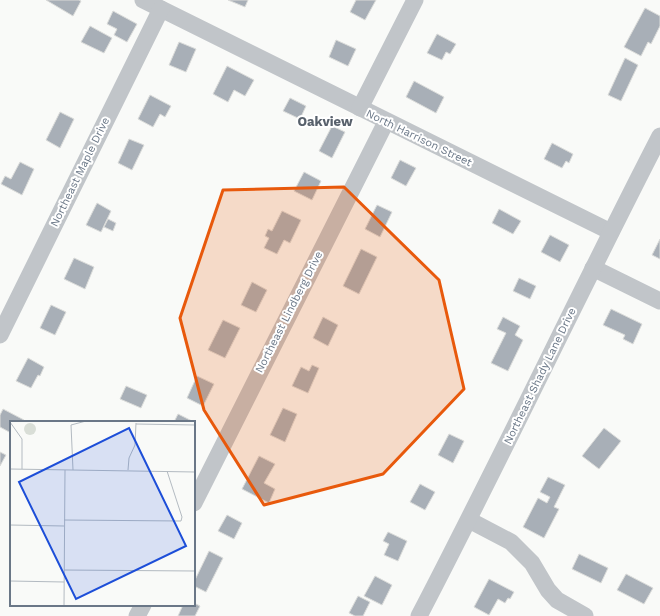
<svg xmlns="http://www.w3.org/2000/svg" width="660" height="616" font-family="'Work Sans',sans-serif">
	<rect width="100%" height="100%" fill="#f9faf8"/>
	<g fill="#a8afb7" stroke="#dbdcda">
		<path d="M46,0h33l2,1 -8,15z"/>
		<path d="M228,0h20l-3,7z"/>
		<path d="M356,0h20l-11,20 -15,-8z"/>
		<path d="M645,8l15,8v10l-9,18 -3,-2 -7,14 -17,-9z"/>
		<path d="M113,11l24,13 -10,18 -13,-7 3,-6 -10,-5z"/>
		<path d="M90,26l22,12 -8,15 -23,-11z"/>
		<path d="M437,34l19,10 -6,10 -4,-2 -4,8 -15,-7z"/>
		<path d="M336,40l20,9 -8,17 -19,-9z"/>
		<path d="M179,42l17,7 -10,23 -17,-7z"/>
		<path d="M625,58l13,7 -17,36 -13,-6z"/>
		<path d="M227,66l27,14 -9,16 -11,-6 -6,12 -15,-8z"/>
		<path d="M414,81l30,16 -8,16 -30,-16z"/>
		<path d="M150,95l21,11 -6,11 -5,-3 -7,13 -15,-8z"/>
		<path d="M290,98l16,8 -6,13 -17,-8z"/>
		<path d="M60,112l14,7 -14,29 -14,-8z"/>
		<path d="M332,126l13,6 -13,26 -13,-7z"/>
		<path d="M129,139l15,6 -12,25 -14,-7z"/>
		<path d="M552,143l21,11 -4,9 -3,-2 -4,7 -18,-9z"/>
		<path d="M400,160l16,8 -10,18 -15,-8z"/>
		<path d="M20,162l14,7 -12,26 -21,-11 4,-8 6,3z"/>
		<path d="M304,172l17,9 -9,19 -18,-9z"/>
		<path d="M97,203l14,8 -10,21 -15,-7z"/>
		<path d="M377,205l15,7 -12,25 -15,-8z"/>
		<path d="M499,209l22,12 -8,13 -21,-11z"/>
		<path d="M282,211l19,9 -11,23 -6,-3 -7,14 -13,-6 5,-10 -4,-2 3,-7 4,2z"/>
		<path d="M108,219l8,4 -3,8 -9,-4z"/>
		<path d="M550,235l19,10 -9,17 -19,-10z"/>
		<path d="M660,239v20l-8,-4z"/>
		<path d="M361,249l16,8 -18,37 -16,-8z"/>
		<path d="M74,258l20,9 -9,22 -21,-10z"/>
		<path d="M519,278l17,8 -6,13 -17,-8z"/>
		<path d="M252,282l15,8 -11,22 -15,-7z"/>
		<path d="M51,305l15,7 -11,23 -15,-7z"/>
		<path d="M611,309l31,15 -9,20 -10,-5 2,-4 -22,-10z"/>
		<path d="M323,317l15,8 -10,21 -15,-8z"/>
		<path d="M503,317l17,9 -5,9 8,5 -15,31 -17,-8 15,-30 -9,-4z"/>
		<path d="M223,320l17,8 -15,30 -17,-8z"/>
		<path d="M28,358l16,9 -4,9 -2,-1 -7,13 -15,-7z"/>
		<path d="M312,365l7,3 -11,25 -16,-7 9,-19 8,4z"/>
		<path d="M197,376l17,8 -11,22 -16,-8z"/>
		<path d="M126,386l21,9 -6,13 -21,-9z"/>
		<path d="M283,408l14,6 -12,28 -15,-7z"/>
		<path d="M3,409l21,11 -1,2h-12v11l-11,-6v-12z"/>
		<path d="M178,414l16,8v1l-20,-1z"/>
		<path d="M604,428l17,13 -22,28 -17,-13z"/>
		<path d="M449,434l15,7 -11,22 -15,-8z"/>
		<path d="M0,452l6,3 -6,11z"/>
		<path d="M259,456l16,8 -11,19 11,6 -6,14 -27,-14z"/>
		<path d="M548,477l17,8 -11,22 5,2 -15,29 -21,-11 15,-29 9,5 3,-6 -10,-5z"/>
		<path d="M420,484l15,8 -10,18 -15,-8z"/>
		<path d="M227,515l15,8 -8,16 -16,-8z"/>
		<path d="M388,532l19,9 -9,20 -14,-6 5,-11 -6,-3z"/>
		<path d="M209,551l14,7 -17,34 -12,-6v-4z"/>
		<path d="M579,554l29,14 -7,15 -29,-14z"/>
		<path d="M626,574l27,14 -9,16 -27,-14z"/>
		<path d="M375,576l17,9 -10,20 -18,-9z"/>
		<path d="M489,579l25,13 -4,7 -2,-1 -3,5 -7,-4 -9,16 -15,-8z"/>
		<path d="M358,596l12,6 -7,14h-8l-6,-3z"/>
		<path d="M194,603l6,3 -5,10h-17l5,-11h11z"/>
	</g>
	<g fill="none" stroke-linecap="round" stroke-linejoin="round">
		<g stroke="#c1c5c9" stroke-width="17">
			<path d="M143,0l468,232"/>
			<path d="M360,108l55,-108"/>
			<path d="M593,268l67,33"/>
			<path d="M0,335l161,-326"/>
			<path d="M194,503l192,-381"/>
			<path d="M469,520l42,22 21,21 16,27 9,10 28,16"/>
			<path d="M137,616l6,-11"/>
			<path d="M419,616c83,-159 159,-321 241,-480"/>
		</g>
	</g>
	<path fill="#e8590c" fill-opacity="0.2" stroke="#e8590c" stroke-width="3" stroke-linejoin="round" d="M344,187l95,93 25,109 -81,85 -119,31 -60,-95 -24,-92 43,-128z"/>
	<g text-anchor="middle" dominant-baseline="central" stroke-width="4" stroke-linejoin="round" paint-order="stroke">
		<g font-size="11" fill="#6a7787" stroke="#fff">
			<text transform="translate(419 138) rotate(26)">North Harrison Street</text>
			<text transform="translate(80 172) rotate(-64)">Northeast Maple Drive</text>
			<text transform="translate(289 312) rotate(-63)">Northeast Lindberg Drive</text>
			<text transform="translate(540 376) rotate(-64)">Northeast Shady Lane Drive</text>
		</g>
		<g font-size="13" font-weight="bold" fill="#58616c" stroke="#fff">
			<text x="325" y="121">Oakview</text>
		</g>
	</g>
	<g transform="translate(10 421)">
		<rect width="185" height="185" fill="#f9faf8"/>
		<path d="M14 8a6 6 0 1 1 12 0a6 6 0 1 1-12 0Z" fill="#d9ded7"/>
		<path fill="none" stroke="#b3bac1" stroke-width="1" d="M0,1l12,17v30M126,3l59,1M61,4l2,45M61,4l15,-4M0,48l185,3M118,49l1,-12 6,-13 1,-22M54,99l117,1 1,-4 -15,-46M0,104l54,1M54,149l131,1M0,160l54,1M54,185l1,-136"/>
		<path fill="#1d4ed8" fill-opacity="0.15" stroke="#1d4ed8" stroke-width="2" d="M119,7l57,118 -110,53 -57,-117z"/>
		<rect width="185" height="185" fill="none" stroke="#6a7787" stroke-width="2"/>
	</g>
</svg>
